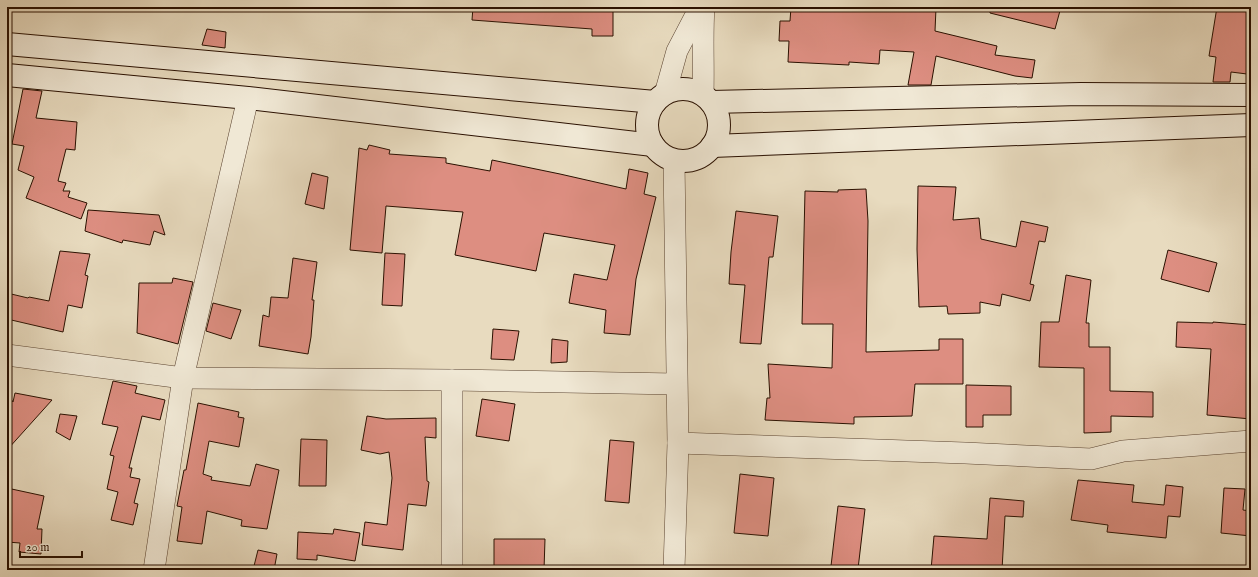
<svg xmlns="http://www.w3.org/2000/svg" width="1258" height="577" font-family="'IM FELL English',serif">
	<rect width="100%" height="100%" fill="#e8dbbf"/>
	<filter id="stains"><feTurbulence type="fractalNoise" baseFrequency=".005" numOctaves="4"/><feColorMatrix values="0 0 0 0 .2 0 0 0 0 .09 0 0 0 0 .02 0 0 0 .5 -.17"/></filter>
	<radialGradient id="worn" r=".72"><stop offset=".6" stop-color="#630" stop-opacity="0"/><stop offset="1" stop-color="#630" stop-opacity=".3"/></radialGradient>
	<g fill="#dd8e81" stroke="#2a1000">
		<path d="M473,7h140v29h-21v-7l-120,-9z"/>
		<path d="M791,7l145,1 -1,23 62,15 -2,9 40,5 -3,18 -17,-2 -79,-20 -5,29h-23l6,-33 -34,-2 -1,14 -30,-2v3l-61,-3 1,-21h-10l1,-20h10z"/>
		<path d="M990,7h71l-6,22 -65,-16z"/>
		<path d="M1217,7h24l-1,3 11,2v48h-2l-2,14 -16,-2 -1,10h-17l3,-25 -7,-1z"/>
		<path d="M207,29l19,3 -1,16 -23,-3z"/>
		<path d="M23,89l19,2 -6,27 41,4 -2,28 -9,-1 -8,32 8,2 -3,8h7l-2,6 19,6 -6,16 -55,-21 8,-21 -16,-7 6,-24 -12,-2z"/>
		<path d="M369,145l21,5 -1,4 57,4v5l44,8 2,-11 68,14 66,15 3,-20 19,4 -4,21 12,3 -20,82 -6,56 -26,-2 2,-23 -37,-7 5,-29 33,6 8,-35 -71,-12 -8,38 -81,-16 8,-43 -77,-6 -4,47 -32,-3 9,-102 8,2z"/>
		<path d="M312,173l16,4 -4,32 -19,-5z"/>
		<path d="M918,186l38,1 -3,33 26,-2 2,21 35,8 5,-26 27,6 -3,15 -6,-1 -9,43 4,1 -4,16 -28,-7 -2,12 -20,-4v11l-32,1 -1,-8 -28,1 -2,-58z"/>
		<path d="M866,189l2,32 -2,131 73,-2v-11h24v45h-48l-3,32 -58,1v7l-89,-4 2,-22h3l-2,-34 64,4 1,-44h-31l3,-133 33,1v-2z"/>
		<path d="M88,210l71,5 6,20 -11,-4 -4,14 -27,-5 -1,3 -37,-12z"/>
		<path d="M736,211l42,5 -5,41h-4l-8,87 -21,-1 5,-58 -16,-1 2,-32z"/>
		<path d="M1168,250l49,13 -8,29 -48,-13z"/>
		<path d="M60,251l30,3 -5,21 3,1 -6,32 -14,-3 -5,27 -56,-13v-26l21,5 1,-1 20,4z"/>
		<path d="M385,253l20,1 -3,52 -20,-1z"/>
		<path d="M293,258l24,4 -5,38h2l-3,37 -3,17 -49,-8 4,-31 6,2 2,-20 17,1z"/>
		<path d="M1066,275l25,5 -5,43h3v24h21v44l43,1v25l-42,-1v16l-27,1v-65l-45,-1 2,-45h18z"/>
		<path d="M173,278l20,4 -15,62 -41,-11 2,-50h33z"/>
		<path d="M213,303l28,7 -10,29 -25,-8z"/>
		<path d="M1177,322l36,1v-1l38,3v94l-44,-4 4,-66 -35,-2z"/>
		<path d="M493,329l26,2 -5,29 -23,-1z"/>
		<path d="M552,339l16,2 -1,21 -16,1z"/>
		<path d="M113,381l24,5 -2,7 30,7 -5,20 -18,-4 -13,52h3l-2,9 10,2 -6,24 4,1 -5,21 -22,-5 7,-28 -11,-3 7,-33 -4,-1 8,-28 -16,-3z"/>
		<path d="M966,385l45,1v29h-28v12h-17z"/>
		<path d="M7,393l6,9 2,-9 37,7 -45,50z"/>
		<path d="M482,399l33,5 -6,37 -33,-5z"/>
		<path d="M198,403l41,9 -1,5 6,1 -5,29 -30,-6 -6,33 9,3 -1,3 39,6 6,-22 23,6 -12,59 -26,-3 1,-6 -35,-9 -5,33 -25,-3 5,-34 -5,-1 7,-36h2z"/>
		<path d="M60,414l17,2 -7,24 -14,-8z"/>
		<path d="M367,416l19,3 50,-1v20l-11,-1 2,44 2,1 -3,24 -18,-2 -5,46 -41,-5 3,-23 22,3 5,-47 -3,-26 -9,2 -19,-4z"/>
		<path d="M301,439l26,1 -1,46h-27z"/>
		<path d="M610,440l24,2 -5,61 -24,-2z"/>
		<path d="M740,474l34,4 -6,58 -34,-3z"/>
		<path d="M1078,480l56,5 -2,17 32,3 2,-20 17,2 -3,30 -12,-1 -2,22 -59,-6 1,-7 -37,-5z"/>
		<path d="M7,488l37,8 -7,33h5l-1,25 -22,-2 1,-9 -13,-1z"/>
		<path d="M1224,488l21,1 -2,21 8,1v25l-30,-3z"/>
		<path d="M990,498l34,3 -1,16 -18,-1 -3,54h-71l3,-34 53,3z"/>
		<path d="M838,506l27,3 -7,60 -27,-3z"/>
		<path d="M334,529l26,4 -5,28 -38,-6v5l-20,-1 1,-27 35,2z"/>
		<path d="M494,539h51l-1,31h-50z"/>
		<path d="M258,550l19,4 -3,16h-21z"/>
	</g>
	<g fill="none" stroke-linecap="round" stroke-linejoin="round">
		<g stroke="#5a4330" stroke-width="22">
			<g id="street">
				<path d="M665,94l12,-43 23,-44"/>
				<path d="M703,95c1,-30 -1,-59 1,-88"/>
				<path d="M674,160l4,283 -4,127"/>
				<path d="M7,355l176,23 269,2 224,4"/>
				<path d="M452,380v190"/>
				<path d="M678,443l287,10 126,6 32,-8 128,-10"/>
				<path d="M154,570l29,-192 65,-280"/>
			</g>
		</g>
		<g stroke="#2a1000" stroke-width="24">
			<g id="secondary">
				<path d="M7,44l648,58"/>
				<path d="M7,75l241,23 405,47"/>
				<circle cx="683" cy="125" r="36"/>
				<path d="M711,102l370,-8 170,1"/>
				<path d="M712,146l539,-21"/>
			</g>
		</g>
		<use href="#street" stroke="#f0e8d5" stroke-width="21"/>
		<use href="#secondary" stroke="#f0e8d5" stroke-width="22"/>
	</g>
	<rect width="1258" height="577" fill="none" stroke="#e8dbbf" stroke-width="24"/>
	<rect x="8" y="8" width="1242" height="561" fill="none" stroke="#2a1000" stroke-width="2"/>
	<rect x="12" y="12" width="1234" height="553" fill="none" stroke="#2a1000"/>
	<path d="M20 551v6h62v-6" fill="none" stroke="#2a1000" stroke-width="2"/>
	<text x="26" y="551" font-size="12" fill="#2a1000" stroke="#f0e8d5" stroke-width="3" paint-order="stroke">20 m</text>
	<rect width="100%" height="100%" filter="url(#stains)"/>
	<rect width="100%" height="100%" fill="url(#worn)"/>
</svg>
